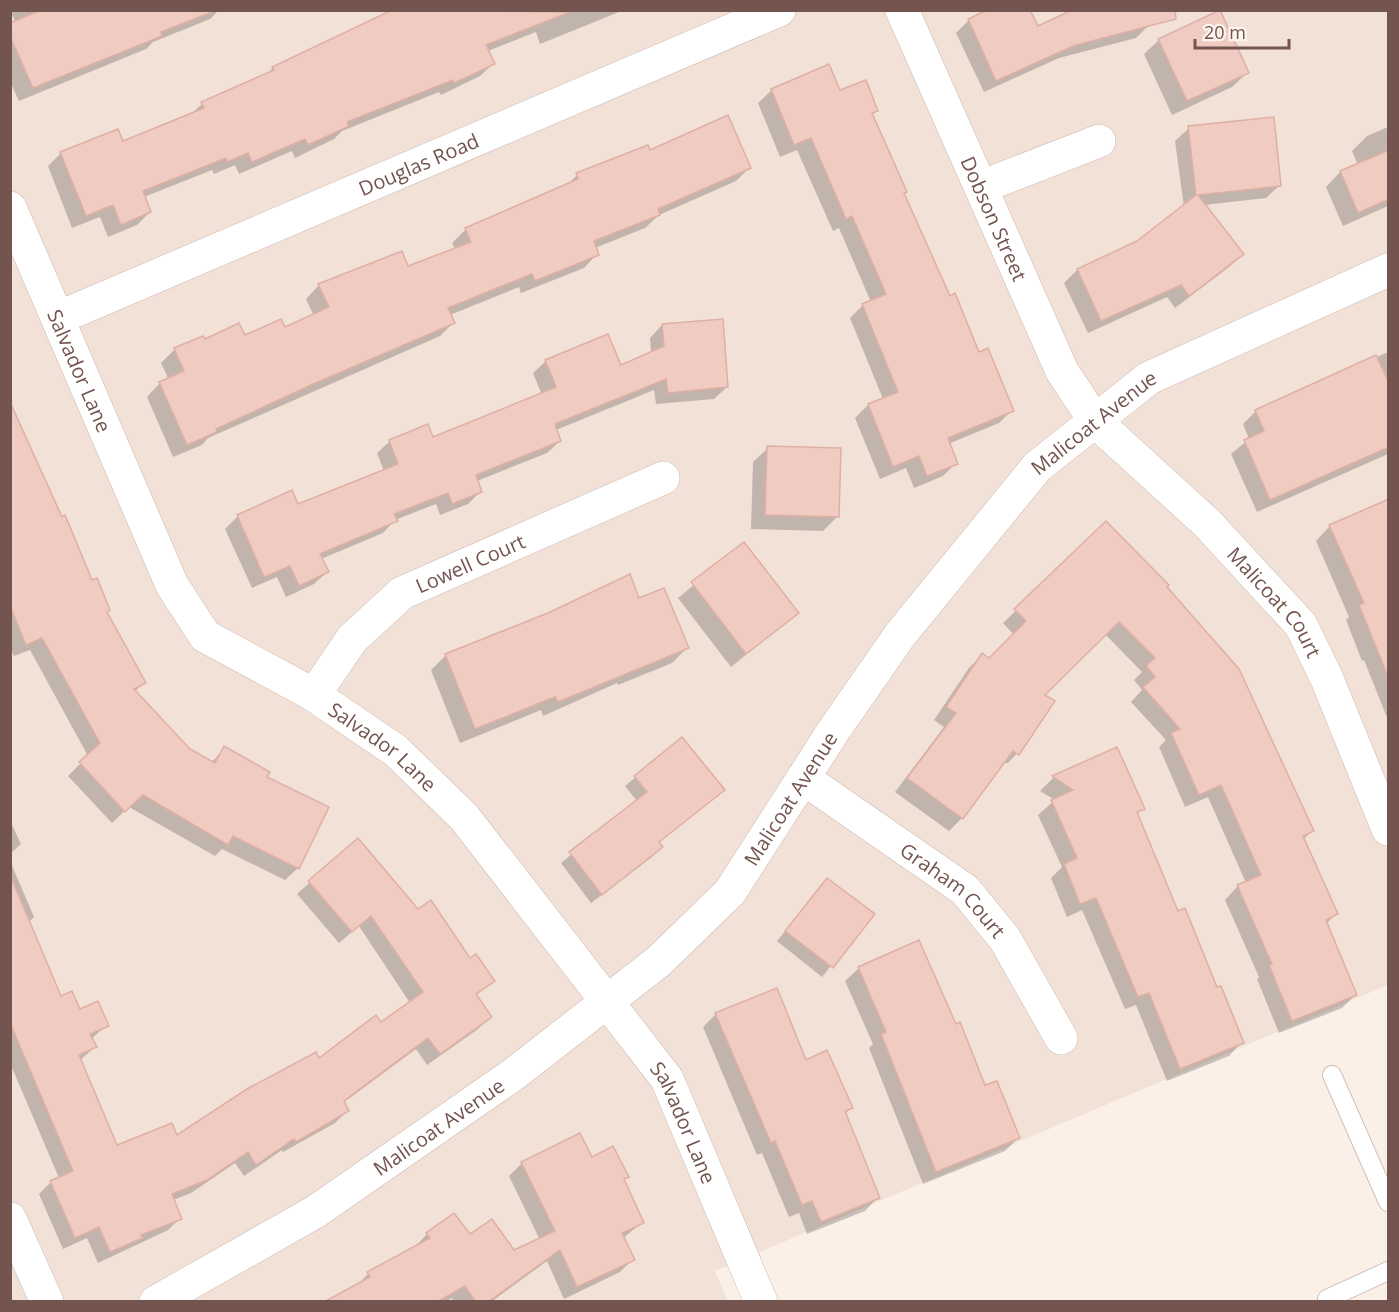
<svg xmlns="http://www.w3.org/2000/svg" width="1399" height="1312" font-family="'Open Sans',sans-serif">
	<rect width="100%" height="100%" fill="#fbf0e8"/>
	<path fill="#f2e1d7" d="M10,11h1378v974l-673,286 13,30h-717z"/>
	<g fill="#0003">
		<path d="M10,10h209l-9,9 -57,23 -7,7 -127,52 -9,-20v-56l6,-2z"/>
		<path d="M402,10h222l-84,34 -4,-12 -48,19 6,12 -14,13 -39,19 -2,-3 -97,39 -8,8 -39,19 -3,-7 -53,23 -4,-9 -21,9 -2,-4 -68,27 6,15 -13,13 -29,12 -8,-20 -28,11 -24,-62 13,-13 61,-10 69,-29 11,-10 63,-28 8,-8z"/>
		<path d="M1068,10h77l4,15 -13,13 -77,20 -75,34 -28,-59 13,-13 68,8 32,-14z"/>
		<path d="M1159,40l88,33 -15,14 -60,28 -28,-61z"/>
		<path d="M772,90l67,2 38,18 -5,5 31,79 46,103 29,56 34,57 -13,13 -51,21 8,19 -13,13 -29,12 -8,-20 -26,11 -25,-61 13,-13 15,-6 -33,-81 13,-13 8,-3 -32,-74 -6,3 -36,-81 -17,7 -22,-54z"/>
		<path d="M1388,127v79l-45,20 -17,-39 14,-15 18,-7 -6,-14 15,-15z"/>
		<path d="M1189,128l91,57 -14,13 -62,7 38,49 -13,13 -54,41 -8,-11 -79,36 -24,-50 13,-13 61,-28 46,-35 -9,-66z"/>
		<path d="M649,152l100,16 -13,13 -77,34 -14,13 -50,20 2,6 -13,14 -63,25 -2,-6 -69,28 3,8 -13,13 -232,102 -6,7 -29,12 -26,-60 13,-14 9,-3 -8,-17 14,-14 29,-8 40,-4 40,-8 30,-13 -8,-17 13,-14 88,-17 48,-19 -3,-6 14,-14 100,-43 11,-11z"/>
		<path d="M662,325l65,62 -13,12 -58,5 -2,-14 -98,40 4,11 -13,12 -70,28 4,10 -13,13 -28,11 -4,-11 -41,16 -12,13 -62,26 6,13 -13,12 -28,13 -9,-20 -25,11 -27,-59 13,-13 53,-24 7,14 86,-35 -7,-18 13,-12 42,-2 110,-44 -9,-22 13,-12 74,6 31,-14 -1,-15z"/>
		<path d="M1388,352v102l-131,58 -26,-58 18,-15 -6,-15 13,-13z"/>
		<path d="M10,407l96,205 38,71 -10,9 56,58 21,13 14,-15 40,30 33,90 -13,12 -63,-31 -7,7 -86,-49 -17,16 -44,-47 20,-20 -58,-106 -16,6 -4,-8z"/>
		<path d="M768,448l70,68 -15,15 -72,-2 2,-67z"/>
		<path d="M1388,500v220l-24,-60 -2,1 -16,-41 3,-3 -33,-76 14,-15z"/>
		<path d="M1106,523l59,64 147,244 -9,9 33,74 -10,10 29,71 -13,13 -63,25 -22,-54 2,-2 -34,-77 13,-14 8,-3 -38,-86 -23,10 -26,-60 7,-7 -35,-38 11,-12 -8,-10 8,-8 -37,-38 -62,61 -22,54 -13,14h-6l-40,55 -13,13 -54,-39 49,-65 -10,-7 35,-52 13,-13 7,5 25,-25 -11,-12z"/>
		<path d="M744,544l53,69 -66,54 -53,-69z"/>
		<path d="M639,600l48,48 -15,15 -54,22 -1,-2 -74,33 -2,-6 -81,33 -29,-73 15,-15z"/>
		<path d="M682,739l31,60 -55,44 3,4 -9,10 -61,46 -30,-40 76,-62 -12,-15z"/>
		<path d="M1116,749l27,59 -6,6 40,98 65,130 -13,14 -62,25 -31,-76 -11,4 -43,-99 -15,7 -16,-39 11,-11 -24,-52 17,-15 -15,-9 13,-13z"/>
		<path d="M10,821l11,23 -11,10z"/>
		<path d="M358,840l60,70 75,71 -18,15 15,21 -12,12 -51,36 -11,-16 -73,54 4,8 -12,12 -52,29 -1,-2 -38,26 -9,-13 -44,30 -18,7 7,18 -12,12 -70,33 -11,-25 -24,11 -24,-55 12,-12 8,-4 -49,-115v-202l24,56 -5,5 31,76 47,27 -16,14 4,8 -16,14 37,85 60,-8 143,-78 61,-36 30,-21 -51,-77 -20,17 -42,-49z"/>
		<path d="M827,880l45,34 -50,63 -45,-36z"/>
		<path d="M859,968l125,119 34,51 -13,13 -82,33 -54,-136 4,-4 -28,-63z"/>
		<path d="M716,1014l135,94 -6,6 33,83 -13,14 -58,23 -8,-21 -10,4 -27,-64 -5,2 -54,-128z"/>
		<path d="M591,1159l36,18 -4,4 20,41 -20,16 10,21 -13,13 -56,27 -17,-38 -56,41h-37l-2,-4 -7,4h-116l26,-15 13,-13 47,-27 12,-13 42,2 45,16 26,-12 -31,-64 13,-13z"/>
	</g>
	<g fill="#efcbc2" stroke="#e0afa3" stroke-width="1.5">
		<path d="M41,10h171v2l-51,20 1,4 -129,52 -23,-52v-13z"/>
		<path d="M392,10l178,2 -84,33 9,19 -41,19 -1,-3 -106,42 2,4 -41,19 -3,-6 -53,23 -4,-9 -21,9 -1,-4 -83,33 8,21 -30,13 -8,-20 -27,11 -26,-64 58,-23 5,12 81,-33 -3,-6 73,-32 -2,-3z"/>
		<path d="M987,10h43l8,16 34,-16h103l1,9 -103,27 -77,35 -28,-62z"/>
		<path d="M1220,10l29,63 -62,28 -29,-62z"/>
		<path d="M829,64l11,26 26,-10 12,31 -6,2 35,79 -3,1 46,103 5,-3 24,59 9,-4 26,63 -66,27 10,26 -31,12 -8,-20 -26,11 -25,-63 30,-12 -36,-88 24,-10 -34,-78 -6,3 -35,-81 -17,7 -23,-56z"/>
		<path d="M728,115l23,53 -93,41 2,6 -66,26 5,14 -64,26 -3,-7 -84,34 7,15 -144,62 -95,44 1,3 -30,13 -28,-63 25,-11 -10,-23 29,-12 2,3 34,-16 6,12 36,-16 4,8 44,-20 -11,-23 84,-33 6,15 63,-24 -6,-14 113,-49 -2,-6 72,-28 2,5z"/>
		<path d="M1274,117l7,69 -83,9 46,59 -55,42 -8,-11 -80,36 -24,-52 60,-28 59,-46 -8,-69z"/>
		<path d="M1389,150v49l-31,14 -18,-42z"/>
		<path d="M723,319l5,68 -60,6 -2,-14 -111,45 6,17 -85,34 6,17 -30,12 -4,-11 -54,21 4,7 -78,33 9,18 -30,14 -9,-20 -26,11 -27,-62 55,-25 6,14 100,-40 -9,-24 39,-16 5,13 123,-50 -11,-27 63,-26 13,31 43,-19 -2,-22z"/>
		<path d="M1376,355l13,28v64l-119,53 -26,-60 20,-9 -9,-21z"/>
		<path d="M10,402l52,115 3,-2 27,65 5,-2 13,32 -3,2 39,71 -12,6 56,60 25,14 9,-17 46,26 -3,5 62,30 -30,62 -66,-33 -5,9 -85,-50 -18,17 -46,-50 21,-19 -58,-105 -16,7 -16,-39z"/>
		<path d="M767,446l74,2 -2,69 -74,-2z"/>
		<path d="M1389,499v175h-2l-28,-69 5,-2 -35,-78z"/>
		<path d="M1106,521l63,64 -2,2 72,82 75,162 -11,5 35,78 -12,6 31,75 -65,26 -23,-56 3,-1 -35,-79 24,-10 -40,-90 -22,10 -28,-62 9,-4 -37,-42 12,-10 -9,-11 9,-8 -36,-36 -74,73 10,6 -36,54 -6,-4 -50,68 -56,-41 49,-65 -10,-6 36,-54 7,5 37,-37 -12,-12z"/>
		<path d="M744,542l55,71 -53,41 -55,-72z"/>
		<path d="M630,574l9,24 25,-10 25,60 -131,54 -3,-5 -80,32 -30,-75 103,-41z"/>
		<path d="M682,737l43,53 -66,52 4,5 -61,48 -33,-43 78,-60 -13,-16z"/>
		<path d="M1117,747l28,62 -8,3 41,99 7,-3 32,79 4,-1 23,57 -64,26 -31,-76 -11,4 -42,-99 -16,6 -16,-40 13,-6 -26,-58 22,-10 -21,-14z"/>
		<path d="M358,838l60,71 13,-9 39,58 6,-4 19,27 -19,13 16,23 -52,37 -12,-16 -84,63 5,10 -53,31 -2,-3 -38,26 -8,-13 -41,28 -35,14 10,25 -41,16 2,3 -33,14 -11,-25 -24,11 -25,-57 23,-10 -63,-148v-148l51,121 11,-5 8,18 18,-8 11,25 -19,8 7,13 -18,8 38,90 55,-22 5,12 70,-46 69,-37 3,6 57,-43 5,7 42,-30 -52,-76 -19,16 -44,-51z"/>
		<path d="M827,878l48,36 -42,54 -48,-37z"/>
		<path d="M919,940l37,84 4,-2 25,63 12,-4 23,57 -84,34 -55,-138 5,-2 -28,-65z"/>
		<path d="M777,988l29,72 21,-10 26,58 -8,3 35,87 -59,24 -9,-21 -10,4 -27,-64 -4,2 -56,-130z"/>
		<path d="M580,1133l12,24 21,-11 16,31 -5,2 20,44 -22,10 13,27 -58,27 -17,-37 -72,52h-12l-11,-16 -28,16h-113l46,-25 -3,-5 63,-34 -4,-5 28,-20 16,21 22,-15 22,31 41,-19 -34,-69z"/>
	</g>
	<g fill="none" stroke-linecap="round" stroke-linejoin="round">
		<g stroke="#ceb9b2" stroke-width="20">
			<g id="lane">
				<path d="M1332,1075l56,127"/>
				<path d="M1327,1299l61,-28"/>
			</g>
		</g>
		<g stroke="#ceb9b2" stroke-width="34">
			<g id="street">
				<path id="s1" d="M902,10l160,361 33,50 112,102 94,102 26,54 61,150"/>
				<path d="M981,187l118,-46"/>
				<path id="s2" d="M10,208l162,377 33,51 109,59 82,56 68,66 203,262 94,223"/>
				<path id="s3" d="M58,318l721,-308"/>
				<path id="s4" d="M314,695l38,-56 50,-46 261,-115"/>
				<path id="s5" d="M803,778l162,112 40,49 56,99"/>
				<path d="M10,1219l37,83"/>
				<path id="s6" d="M156,1302l159,-90 199,-138 145,-113 71,-69 104,-162 66,-95 137,-168 112,-89 239,-108"/>
			</g>
		</g>
		<use href="#lane" stroke="#fff" stroke-width="18"/>
		<use href="#street" stroke="#fff" stroke-width="33"/>
	</g>
	<g text-anchor="middle" dominant-baseline="central" stroke-width="4.5" stroke-linejoin="round" paint-order="stroke">
		<g font-size="20" fill="#73544e" stroke="#fef5ee">
			<text stroke="none"><textPath href="#s3" startOffset="392">Douglas Road</textPath></text>
			<text stroke="none"><textPath href="#s1" startOffset="228">Dobson Street</textPath></text>
			<text stroke="none"><textPath href="#s2" startOffset="177">Salvador Lane</textPath></text>
			<text stroke="none"><textPath href="#s6" startOffset="1305">Malicoat Avenue</textPath></text>
			<text stroke="none"><textPath href="#s4" startOffset="210">Lowell Court</textPath></text>
			<text stroke="none"><textPath href="#s1" startOffset="711">Malicoat Court</textPath></text>
			<text stroke="none"><textPath href="#s2" startOffset="681">Salvador Lane</textPath></text>
			<text stroke="none"><textPath href="#s6" startOffset="819">Malicoat Avenue</textPath></text>
			<text stroke="none"><textPath href="#s5" startOffset="188">Graham Court</textPath></text>
			<text stroke="none"><textPath href="#s2" startOffset="1167">Salvador Lane</textPath></text>
			<text stroke="none"><textPath href="#s6" startOffset="333">Malicoat Avenue</textPath></text>
		</g>
	</g>
	<rect width="1399" height="1312" fill="none" stroke="#73544e" stroke-width="24"/>
	<path d="M1195 39v9h94v-9" fill="none" stroke="#73544e" stroke-width="3"/>
	<text x="1204" y="39" font-size="18" fill="#73544e" stroke="#fef5ee" stroke-width="4.5" paint-order="stroke">20 m</text>
</svg>
